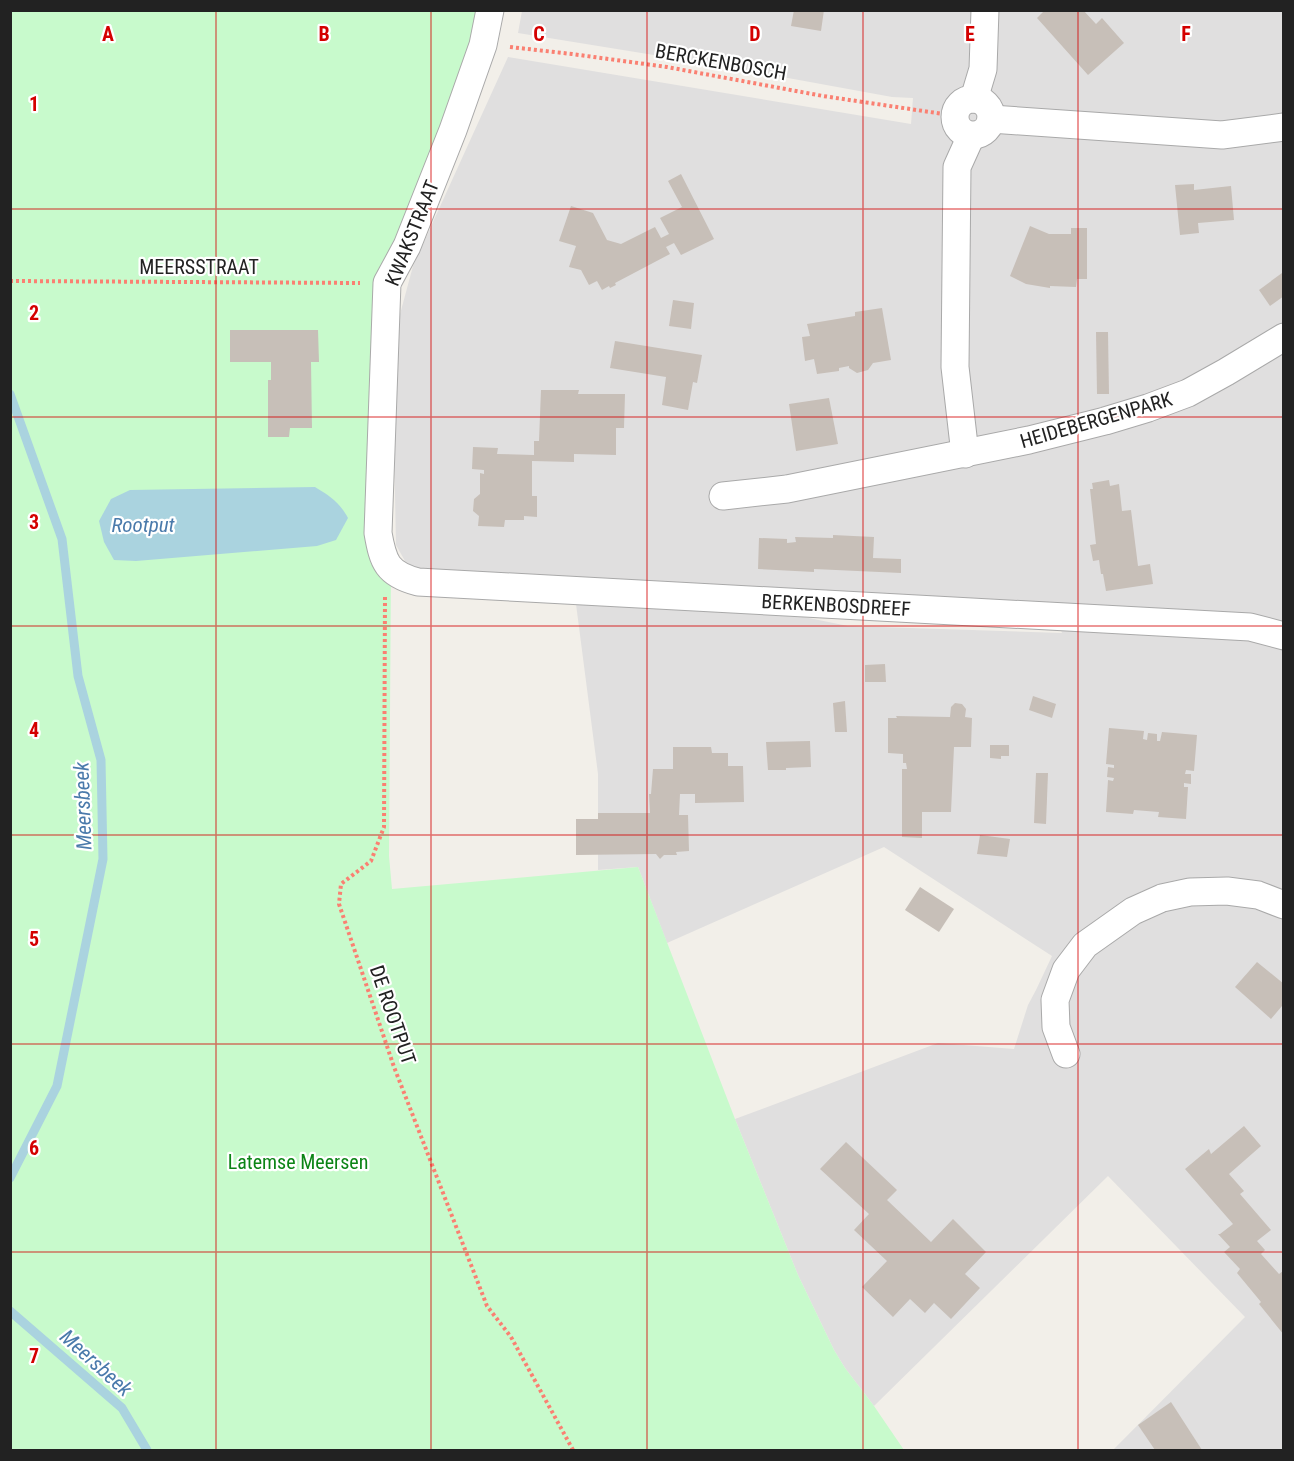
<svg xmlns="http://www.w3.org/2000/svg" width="1294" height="1461" font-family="'Roboto Condensed',sans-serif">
	<rect width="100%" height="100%" fill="#f2efe9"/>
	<path fill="#e0dfdf" d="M522,11h761v1439h-170l132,-133 -137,-141 -234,230 -29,-38 -11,-18 -36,-75 -63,-156 203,-76 76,6 14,-44 8,-15 16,-34 -168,-109 -217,96 -29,-76 -40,3v-96l-22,-170 228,13 44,9 214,7 -10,-26 -637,-38 -10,-8 -9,-16 -4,-201 21,-78 95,-209 403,67 2,-26 -21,-1 -158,-29 -216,-35z"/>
	<path fill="#c8facc" d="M10,11h480l-103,272 4,287 -2,286 3,33 246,-22 97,252 63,156 36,75 11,18 29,38 30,44h-893z"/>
	<path fill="#aad3df" d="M315,487c15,9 25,16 33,31l-12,22 -19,6 -181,15 -22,-1 -10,-18 -5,-21 12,-22 19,-9z"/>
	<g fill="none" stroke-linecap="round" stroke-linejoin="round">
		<g stroke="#aad3df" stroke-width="9">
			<path d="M10,394l52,145 16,137 23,84 2,99 -46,227 -47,92"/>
			<path d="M10,1311l112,97 25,42"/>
		</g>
	</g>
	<g fill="#c7bfb8">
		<path d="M794,10h30l-3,21 -30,-5z"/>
		<path d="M1045,10h38l13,14 6,-6 22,25 -36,32 -51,-57z"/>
		<path d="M681,174l33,65 -33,16 -7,-12 -8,4 4,7 -55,29 1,2 -6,3 -1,-2 -7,4 -5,-9 -8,4 -8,-15 -12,-3 7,-21 -17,-5 12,-35 22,7 14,27 14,4 34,-17 6,11 8,-4 -9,-16 22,-11 -14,-26z"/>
		<path d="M1194,184v6l37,-4 3,34 -36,3 1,10 -19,2 -5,-50z"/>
		<path d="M1030,226l19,8h22v-6h16v51h-10l-1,8 -26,-1v2l-24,-4 -16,-8z"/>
		<path d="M1282,273l2,2v21l-14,10 -11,-16z"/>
		<path d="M673,300l21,3 -3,26 -22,-3z"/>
		<path d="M882,308l9,52 -18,3 -5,7 -11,3 -8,-5v-2l-10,2v3l-22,3 -3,-15 -9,2 -3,-24 8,-1 -3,-12 48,-8v-4z"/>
		<path d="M230,330h88l1,32h-8l1,66h-22l-1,9h-21v-57h3v-18h-41z"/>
		<path d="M1096,332h12l1,62h-12z"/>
		<path d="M615,341l87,14 -5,28 -4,-1 -5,28 -26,-5 4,-28 -56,-9z"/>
		<path d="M541,390h38l-1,4h47l-1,34h-8v27l-42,-1v8l-42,-1v35h5v21l-13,-1v4h-19l-1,7 -26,-1 1,-10 -6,-5 1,-12 6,-5v-21l4,1v-4l-12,-1 1,-22 25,1 -1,6 37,1v-14h5z"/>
		<path d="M829,398l9,46 -42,7 -7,-47z"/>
		<path d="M1109,480l1,6 9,-2 3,27 9,-1 7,56 12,-2 3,20 -47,7 -3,-17h-2l-2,-14 -6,1 -3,-16 6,-1 -6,-55h3l-1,-6z"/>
		<path d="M833,535l41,2 -1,21 28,1v14l-87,-4v3l-56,-3 1,-31 28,1v4l9,-1 -1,-5 38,1z"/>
		<path d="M885,664l1,18h-21v-17z"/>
		<path d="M1033,696l23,8 -4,14 -23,-8z"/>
		<path d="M845,701l2,31h-12l-2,-29z"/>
		<path d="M955,703l7,1 4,5 -1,8 7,1 -1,29h-17l-3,65h-29v26l-20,-1v-68h5l-1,-6h-3v-9l-15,-1v-35h9l-1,-2 54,1 1,-10z"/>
		<path d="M1109,728l35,3 -1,8 4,1 1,-7 9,1v7h3l2,-9 35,3 -3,36 -8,-1 -1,4h6v10l-7,-1v4h4l-2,32 -28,-2 1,-5 -25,-2 -1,4 -27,-2 2,-32 5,1 1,-3 -7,-1 1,-10 6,1v-3l-8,-1z"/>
		<path d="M810,741l1,26 -25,1v2h-18l-2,-28z"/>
		<path d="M990,745h19v11h-8v3l-11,-1z"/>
		<path d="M673,747h38l1,6h16v13h15l1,36 -49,1v-9h-15l-1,21h9l1,36 -13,1 1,3h-13l-4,4 -4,-5 -80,1v-36h22v-6h52l-1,-19h2l2,-25h20z"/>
		<path d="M1036,773h12l-2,51 -12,-1z"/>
		<path d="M980,835l30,4 -3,18 -30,-3z"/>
		<path d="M920,887l34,22 -15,23 -34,-22z"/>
		<path d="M1257,962l27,22v24l-2,-2 -11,13 -36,-32z"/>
		<path d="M1244,1126l17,20 -32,28 15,17 -4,3 31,36 -14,11 8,9 -4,4 18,20 4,-3 1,2v62l-25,-31 2,-2 -24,-29 3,-4 -16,-17 6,-5 -12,-13h2l13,-10 -48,-55 24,-20 2,5z"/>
		<path d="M846,1142l51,48 -10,10 44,42 22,-23 33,33 -21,22 15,14 -29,31 -17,-16 -9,10 -15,-14 -17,18 -31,-30 25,-26 -33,-31 15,-16 -49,-45z"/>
		<path d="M1171,1402l31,48h-47l-17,-25z"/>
	</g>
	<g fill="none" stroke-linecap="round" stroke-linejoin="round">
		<g stroke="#a9a9a9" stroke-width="29">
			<g id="street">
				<path d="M490,10l-7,35 -30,85 -46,116 -20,37 -9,250c5,29 9,41 40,49l832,45 34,9"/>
				<circle cx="973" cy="117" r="18"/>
				<path d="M974,99l9,-30 2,-59"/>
				<path d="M991,119l231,16 62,-8"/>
				<path d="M965,454l-10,-87 2,-200 14,-31"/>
				<path d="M723,496l64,-7 242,-49 76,-19 43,-13 40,-15 38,-21 58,-35"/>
				<path d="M1066,1054l-10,-27 -1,-27 11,-30 19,-25 48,-34 29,-13 28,-6 37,-1 31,4 26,10"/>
			</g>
		</g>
		<g stroke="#fa8072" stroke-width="4" stroke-dasharray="3 3" stroke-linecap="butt">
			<path d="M510,47l62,7 95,13 156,29 127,19"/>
			<path d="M10,281l350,2"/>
			<path d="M385,597l-1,230 -13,34 -30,23 -2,20 55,163 93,239 24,31 62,113"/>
		</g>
		<use href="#street" stroke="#fff" stroke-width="27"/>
	</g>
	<path fill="none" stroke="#d40000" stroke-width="1.5" stroke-opacity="0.55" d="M216,10v1440M431,10v1440M647,10v1440M863,10v1440M1078,10v1440M10,209h1274M10,417h1274M10,626h1274M10,835h1274M10,1044h1274M10,1252h1274"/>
	<g text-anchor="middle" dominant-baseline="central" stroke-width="4.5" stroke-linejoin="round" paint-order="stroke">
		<g font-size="20" fill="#222" stroke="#fff">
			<text transform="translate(721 62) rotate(10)">BERCKENBOSCH</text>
			<text transform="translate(412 233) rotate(-68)">KWAKSTRAAT</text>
			<text x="199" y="267">MEERSSTRAAT</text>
			<text transform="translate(1096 420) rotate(-16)">HEIDEBERGENPARK</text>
			<text transform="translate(836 605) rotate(3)">BERKENBOSDREEF</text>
			<text transform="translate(393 1015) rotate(71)">DE ROOTPUT</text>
		</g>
		<g font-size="20" fill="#0c8416" stroke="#fff">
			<text x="298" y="1162">Latemse Meersen</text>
		</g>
		<g font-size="21" font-style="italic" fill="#4a7aab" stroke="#fff">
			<text x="143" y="525">Rootput</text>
			<text transform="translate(83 806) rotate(-92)">Meersbeek</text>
			<text transform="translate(96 1363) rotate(42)">Meersbeek</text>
		</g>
	</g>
	<g font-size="20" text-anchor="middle" font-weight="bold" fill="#d40000" stroke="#fff" stroke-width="4.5" stroke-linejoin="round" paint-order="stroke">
		<text x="108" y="41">A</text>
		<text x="324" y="41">B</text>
		<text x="539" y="41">C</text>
		<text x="755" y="41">D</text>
		<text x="970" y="41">E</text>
		<text x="1186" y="41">F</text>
		<text x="34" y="111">1</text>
		<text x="34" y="320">2</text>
		<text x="34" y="529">3</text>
		<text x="34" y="737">4</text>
		<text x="34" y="946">5</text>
		<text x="34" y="1155">6</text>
		<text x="34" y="1363">7</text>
	</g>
	<rect width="1294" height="1461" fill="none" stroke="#222222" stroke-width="24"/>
</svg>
